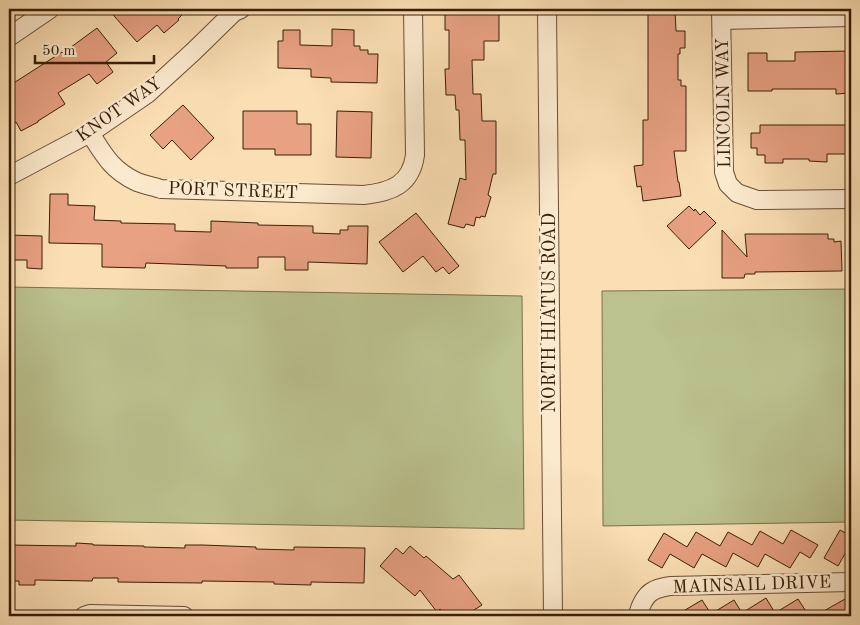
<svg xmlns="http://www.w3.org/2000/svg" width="860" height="625" font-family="'Old Standard TT',serif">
	<rect width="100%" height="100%" fill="#fbdfb4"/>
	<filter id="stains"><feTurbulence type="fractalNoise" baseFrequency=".004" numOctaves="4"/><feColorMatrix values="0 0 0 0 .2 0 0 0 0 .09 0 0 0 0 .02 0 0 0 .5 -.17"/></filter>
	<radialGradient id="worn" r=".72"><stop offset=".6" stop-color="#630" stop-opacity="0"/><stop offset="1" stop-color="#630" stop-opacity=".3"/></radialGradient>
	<g fill="#bbc28f" stroke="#7a704c">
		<path d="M9,287l513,9 2,233 -515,-9z"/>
		<path d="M851,289v233l-248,4 -1,-235z"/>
	</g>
	<g fill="#e8a183" stroke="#391e08">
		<path d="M108,9h80l-10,10 1,1 -15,13 -7,-8 -20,17z"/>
		<path d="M648,9h27l1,22h9v17h-5v6h-2v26h3v6h5v65h-12l4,31h1l2,14 -38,5 -2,-15 -4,1 -3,-21 9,-1v-45h5z"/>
		<path d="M445,12h54v29h-15v19h-12l1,34h8l1,27h14v53h-3l-5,21 3,2 -6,20 -4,-1 -1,2 -4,-1 -2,9 -8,-2 -2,4 -16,-4 12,-46 6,2 -1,-40h-5l-1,-30h-3l-1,-15h-9l-1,-26h4v-39h-4z"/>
		<path d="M97,28l20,25 -11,9 7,10 -16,12 -8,-10 -31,19 7,11 -27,17v1l-17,9 -5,-9 -7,3v-39l53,-34 1,1z"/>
		<path d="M332,29l22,1v16h6v4h8v4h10l-1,29 -46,-1v-4l-20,-1v-8l-33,-1v-27h5v-11h17v15l32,1z"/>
		<path d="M851,51v42l-15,1v-5h-64v2h-24v-38h19v8h28v-9z"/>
		<path d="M183,105l31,33 -23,22 -19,-20 -9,9 -13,-14z"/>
		<path d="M243,111h54v13h14v31h-36v-6h-32z"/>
		<path d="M337,111l35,1 -1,46 -35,-1z"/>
		<path d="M760,125h91v29h-24v8l-18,-1v-2h-26v4h-18v-8h-8v-7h-6v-15h9z"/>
		<path d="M50,194h18v11l27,1 -1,14 27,1v2l54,1v7l36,1v-11l47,2v2l55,1v7l27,1v-4h8v-4h20l-1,38 -59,-2v8h-23v-13h-27v11h-32v-2l-80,-3 -1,5 -43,-1v-23l-53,-1z"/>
		<path d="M689,206l5,5 1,-2 5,6 4,-4 12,12 -27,26 -22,-23z"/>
		<path d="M416,213l43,53 -10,8 -6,-7 -7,5 -13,-16 -20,16 -24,-30z"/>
		<path d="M722,230l25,27 -2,-23h83v5h6v3l7,-1 1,30 -87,1v2h-10l-1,4h-22z"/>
		<path d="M9,235l33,1v33l-15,-1v-8h-18z"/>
		<path d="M791,530l27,15 -8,13 -10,-6 -10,16 -25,-14 -7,13 -25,-14 -7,14 -24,-13 -8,14 -24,-14 -8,14 -14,-8 16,-27 23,14 9,-15 24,14 8,-14 24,13 8,-14 23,13z"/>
		<path d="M840,530l11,6v7l-13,23 -14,-8z"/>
		<path d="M76,543l17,1v1l51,1v1l41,1v-3h17l54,2v2l38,1v-3l71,1 -1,35 -53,-1v3l-37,-1v-2l-72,-1v2l-84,-1v-4h-25l-1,3 -57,-1v5h-16v-4h-10v-36l67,1z"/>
		<path d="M410,546l14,12 2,-2 27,23 6,-4 23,30 -8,5 5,6h-34l-5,-7 -3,3 -17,-22 -5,6 -35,-30 16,-18 7,6z"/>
		<path d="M766,598l9,15 23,-14 11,17h-134l27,-16 9,14 23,-14 8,13z"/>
		<path d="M845,599l6,11v6h-36z"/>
	</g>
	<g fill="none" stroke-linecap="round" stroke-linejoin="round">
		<g stroke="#6a4e33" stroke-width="20">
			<g id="minor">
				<path d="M547,9l6,607"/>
				<path d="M721,9l3,163 4,12 9,9 20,7 94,-1"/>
				<path d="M722,20l129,-3"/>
				<path d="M9,37l41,-28"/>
				<path d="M90,133c14,22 21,36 45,48 8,4 18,5 26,8l203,6c27,-3 47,-10 51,-40l-2,-146"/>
				<path d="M9,176l81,-43 57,-39 46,-42 41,-40 7,-3"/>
				<path d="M84,616l6,-2 94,2"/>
				<path d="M638,616c1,-8 7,-21 15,-25 5,-3 12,-4 17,-5l181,-4"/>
			</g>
		</g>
		<use href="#minor" stroke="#fceace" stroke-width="18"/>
	</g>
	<g text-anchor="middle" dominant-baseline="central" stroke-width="5" stroke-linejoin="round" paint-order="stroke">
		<g font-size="18" fill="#391e08" stroke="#fceace">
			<text transform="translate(724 103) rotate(-91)">LINCOLN WAY</text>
			<text transform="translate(119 110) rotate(-35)">KNOT WAY</text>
			<text transform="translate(233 191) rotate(2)">PORT STREET</text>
			<text transform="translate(550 313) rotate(-90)">NORTH HIATUS ROAD</text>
			<text transform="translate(752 585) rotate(-2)">MAINSAIL DRIVE</text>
		</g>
	</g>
	<rect width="860" height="625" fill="none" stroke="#fbdfb4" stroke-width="30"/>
	<rect x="10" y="10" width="840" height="605" fill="none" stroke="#391e08" stroke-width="2.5"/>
	<rect x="15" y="15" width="830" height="595" fill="none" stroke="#391e08"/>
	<path d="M35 55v8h119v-8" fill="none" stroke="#391e08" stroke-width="2.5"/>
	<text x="42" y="55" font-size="15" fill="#391e08" stroke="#fceace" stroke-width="4" paint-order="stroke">50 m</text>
	<rect width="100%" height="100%" filter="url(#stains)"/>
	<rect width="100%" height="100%" fill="url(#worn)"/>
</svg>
